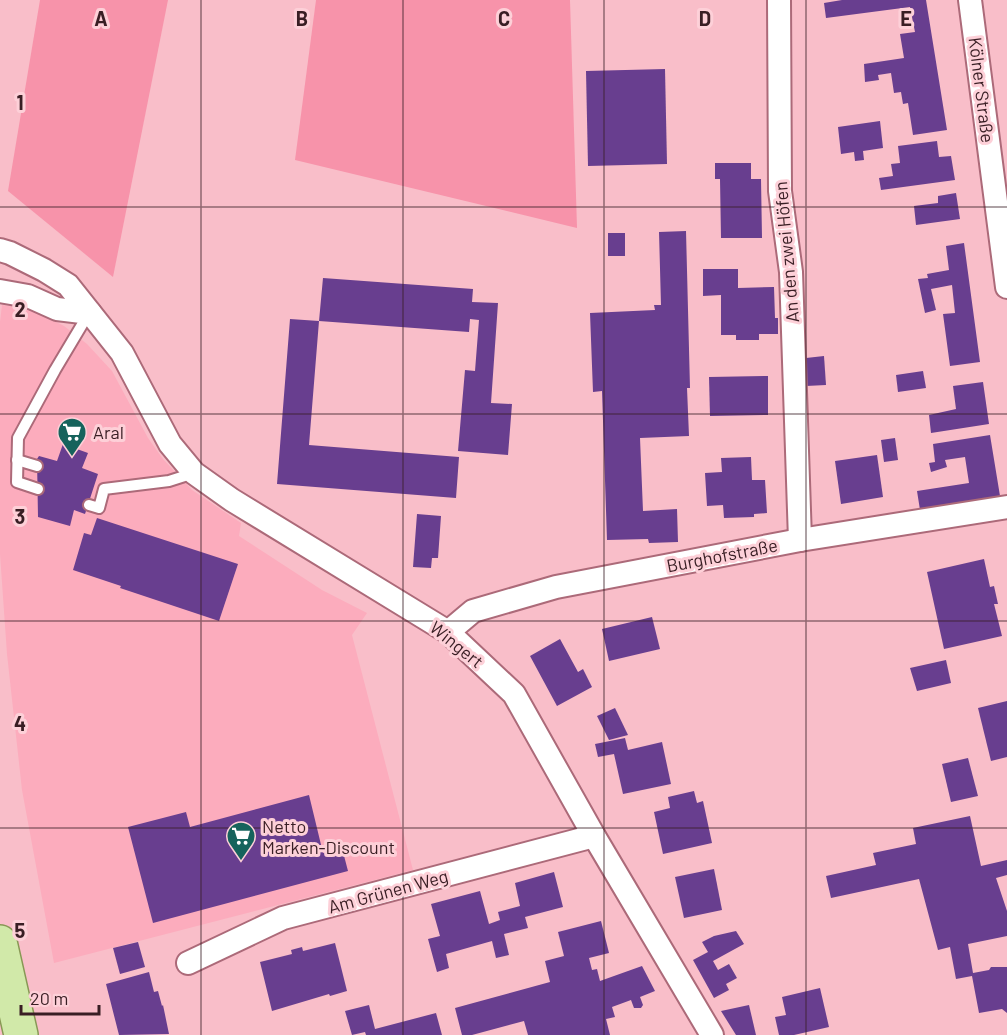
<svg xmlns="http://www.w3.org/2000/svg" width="1007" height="1035" font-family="Barlow,sans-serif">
	<rect width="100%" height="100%" fill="#f9bec9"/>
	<path fill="#fcacbd" d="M2,305l20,3 19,6 23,12 23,18 25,27 36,67 15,21 29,31 49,33 -2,13 83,54 45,23 -15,22 61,235 -359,93 -32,-173 -15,-136 -7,-100v-232z"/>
	<g fill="#f793aa">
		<path d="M40,0h128l-55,277 -105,-86z"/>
		<path d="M316,0h254l7,228 -282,-68z"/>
	</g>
	<g fill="#683e8f">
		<path d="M842,0h84l21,130 -34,5 -5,-32 -5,1 -2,-12 -7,1 -3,-20 -13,2 1,5 -14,2 -1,-18 40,-6 -4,-24 15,-2 -5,-25 -84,11 -2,-15z"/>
		<path d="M665,69l2,95 -79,2 -2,-95z"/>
		<path d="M880,121l3,27 -20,3 1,9 -9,1 -1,-9 -13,2 -3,-27z"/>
		<path d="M937,141l2,16 12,-1 4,24 -74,10 -2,-12 14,-2 -2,-12 9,-1 -2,-17z"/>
		<path d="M715,163h36v16h10l1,59h-41l-1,-59h-5z"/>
		<path d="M956,193l4,26 -44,6 -2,-19 24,-3v-7z"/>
		<path d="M686,231l4,157h-3l2,48 -49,2 3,73 34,-2 1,33 -29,1 -1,-4 -41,1 -5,-149 -9,1 -3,-79 65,-3 -1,-5h7l-2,-73z"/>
		<rect x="608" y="233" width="17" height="23"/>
		<path d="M964,243l16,119 -30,4 -7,-52 12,-1 -3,-28 -21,4 5,21 -11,3 -7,-34 10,-1 -1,-4 22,-4 -3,-24z"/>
		<path d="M703,269h35v19l36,-1 1,31h3v16h-19v6h-23v-5h-15v-40l-18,1z"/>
		<path d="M323,278l150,11 -1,13 26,1 -7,100 21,1 -4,51 -50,-4 7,-81 10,1 4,-51 -9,-1 -1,13 -150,-11z"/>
		<path d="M290,319l29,2 -10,124 150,12 -3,41 -179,-14z"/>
		<path d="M824,356l2,29 -20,1v-28z"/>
		<path d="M923,371l3,17 -28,4 -2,-17z"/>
		<path d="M768,376v39l-58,1 -1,-39z"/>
		<path d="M983,382l6,42 -58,9 -2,-18 27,-6 -3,-23z"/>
		<path d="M990,435l10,61 -80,14 -3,-19 52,-8 -4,-26 -20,3 2,7 -16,5 -2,-9 6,-1 -2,-18z"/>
		<path d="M895,438l3,22 -14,2 -3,-22z"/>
		<path d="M63,444l25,9 -6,15 16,6 -13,40 -11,-4 -4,16 -32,-9 -1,-58 2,-3 18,5z"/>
		<path d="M877,455l6,42 -42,7 -6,-43z"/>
		<path d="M751,457l1,23h13l2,33 -13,1v3l-30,1 -1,-13 -16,1 -2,-33 17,-1 -1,-14z"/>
		<path d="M417,514l24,2 -3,42h-6l-1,10 -18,-1z"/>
		<path d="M97,518l141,46 -19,57 -99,-33 1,-2 -48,-16 11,-37 7,2z"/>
		<path d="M984,559l6,28 4,-1 4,18h-4l8,32 -58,13 -17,-77z"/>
		<path d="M652,617l8,32 -51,12 -7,-32z"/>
		<path d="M560,639l18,33 5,-3 9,18 -35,19 -27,-50z"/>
		<path d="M946,660l5,23 -34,8 -7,-23z"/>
		<path d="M1007,701v56l-16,4 -13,-53z"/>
		<path d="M615,708l13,27 -19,5 -12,-24z"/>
		<path d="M625,738l3,12 34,-8 9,42 -48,10 -9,-40 -16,3 -3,-13z"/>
		<path d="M968,758l10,38 -27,6 -9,-38z"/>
		<path d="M694,791l3,12 6,-2 9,42 -49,11 -9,-42 16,-4 -2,-11z"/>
		<path d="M309,795l14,58 19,-5 6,23 -195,52 -25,-96 58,-15 4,15z"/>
		<path d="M970,816l11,50 26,-6v15l-11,3 11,33v25l-39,8 5,29 16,-3 2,-3h16v46l-5,-4 -23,4 -7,-37 -16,3 -6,-32 -12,3 -19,-71 -88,19 -5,-22 50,-11 -3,-12 43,-9 -3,-16z"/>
		<path d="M714,869l8,41 -38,8 -9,-41z"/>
		<path d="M554,872l9,35 -38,10 3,11 -24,6 5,21 -13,3 -4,-17 -46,13 3,14 -12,4 -9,-33 12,-3 -9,-32 49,-13 9,33 11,-4 -2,-8 22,-6 -5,-23z"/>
		<path d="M601,921l8,32 -20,5 3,12 5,-1 3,12 42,-15 13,25 -15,6 3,8 -2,3h-7l-3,-8 -19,7 3,10 -9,2 4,16h-82l-4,-14 -52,14h-10l-7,-27 95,-26 -5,-21 19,-5 -6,-24z"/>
		<path d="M736,931l8,13 -31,17 5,9 11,-6 8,14 -11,6 3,6 -15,8 -21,-38 15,-8 -6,-10 12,-6z"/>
		<path d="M138,942l7,25 -25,7 -7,-26z"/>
		<path d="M335,943l12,48 -17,5 -1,-2 -57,17 -12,-49 32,-8 -1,-4 11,-3 1,4z"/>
		<path d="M149,972l5,20 4,-1 4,15 1,-1 6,29 -50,1 -13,-51z"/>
		<path d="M820,988l9,39 -35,8h-15l-4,-18 11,-2 -4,-18z"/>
		<path d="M369,1005l6,24 61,-16 6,22h-76l-1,-3 -13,3 -7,-24z"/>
		<path d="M749,1005l7,30h-20l-15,-24z"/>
	</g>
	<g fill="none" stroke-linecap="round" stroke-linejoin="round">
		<g stroke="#ac6a79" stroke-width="14">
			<g id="service">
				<path d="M17,460l20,6"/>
				<path d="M38,489l-21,-7 1,-44 37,-68 34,-57"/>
				<path d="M89,505l10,3 5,-19 65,-8 25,-8"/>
			</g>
		</g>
		<g stroke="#ac6a79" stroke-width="26">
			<g id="minor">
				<path d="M779,0l1,191 11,81 9,268"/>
				<path d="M970,0l37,287"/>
				<path d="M0,250l10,3 34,17 24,15 54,68 48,91 24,29 38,27 216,132 66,62 80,142 118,199"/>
				<path d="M0,291l28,5 29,13 33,4"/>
				<path d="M448,632l25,-21 83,-24 244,-47 207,-33"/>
				<path d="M188,963l95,-45 311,-82"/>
			</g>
		</g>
		<g stroke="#889855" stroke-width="36">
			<path id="primary" d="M0,942l21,93"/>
		</g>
		<use href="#service" stroke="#fff" stroke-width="10"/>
		<use href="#minor" stroke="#fff" stroke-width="22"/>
		<use href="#primary" stroke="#d1e9a9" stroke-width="33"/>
	</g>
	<path fill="none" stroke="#391e24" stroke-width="1.5" stroke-opacity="0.55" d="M201,0v1035M403,0v1035M604,0v1035M806,0v1035M0,207h1007M0,414h1007M0,621h1007M0,828h1007"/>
	<defs>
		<g id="supermarket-pin" transform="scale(1.5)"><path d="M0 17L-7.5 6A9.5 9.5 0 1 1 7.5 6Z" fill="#16635c" stroke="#fdd0d8"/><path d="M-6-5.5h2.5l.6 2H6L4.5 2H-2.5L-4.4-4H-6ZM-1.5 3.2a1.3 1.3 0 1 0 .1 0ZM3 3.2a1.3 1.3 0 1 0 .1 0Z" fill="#fff"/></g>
	</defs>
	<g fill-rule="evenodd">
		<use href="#supermarket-pin" x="72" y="432"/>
		<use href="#supermarket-pin" x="241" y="836"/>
	</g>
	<g text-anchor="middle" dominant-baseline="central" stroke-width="6" stroke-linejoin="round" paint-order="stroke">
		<g font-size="18" fill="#391e24" stroke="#fdd0d8">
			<text transform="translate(982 90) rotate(83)">Kölner Straße</text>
			<text transform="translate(786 252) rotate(-95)">An den zwei Höfen</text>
			<text transform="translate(722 555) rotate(-11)">Burghofstraße</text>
			<text transform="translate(457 644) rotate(39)">Wingert</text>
			<text transform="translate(388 891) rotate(-15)">Am Grünen Weg</text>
		</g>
		<g font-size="18" fill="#391e24" stroke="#fdd0d8" text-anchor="start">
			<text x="93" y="432">Aral</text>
			<text x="262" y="826">Netto<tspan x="262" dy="21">Marken-Discount</tspan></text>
		</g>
	</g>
	<g font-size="20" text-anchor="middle" font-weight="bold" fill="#391e24" stroke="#fdd0d8" stroke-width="6" stroke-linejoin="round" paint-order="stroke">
		<text x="101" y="26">A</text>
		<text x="302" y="26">B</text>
		<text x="504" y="26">C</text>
		<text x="705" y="26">D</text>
		<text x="906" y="26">E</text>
		<text x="20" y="110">1</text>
		<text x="20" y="317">2</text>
		<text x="20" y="524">3</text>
		<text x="20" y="731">4</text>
		<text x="20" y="938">5</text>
	</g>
	<path d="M21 1005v9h78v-9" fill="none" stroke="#391e24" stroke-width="3"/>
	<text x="30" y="1005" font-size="18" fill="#391e24" stroke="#fdd0d8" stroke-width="4.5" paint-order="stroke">20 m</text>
</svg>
